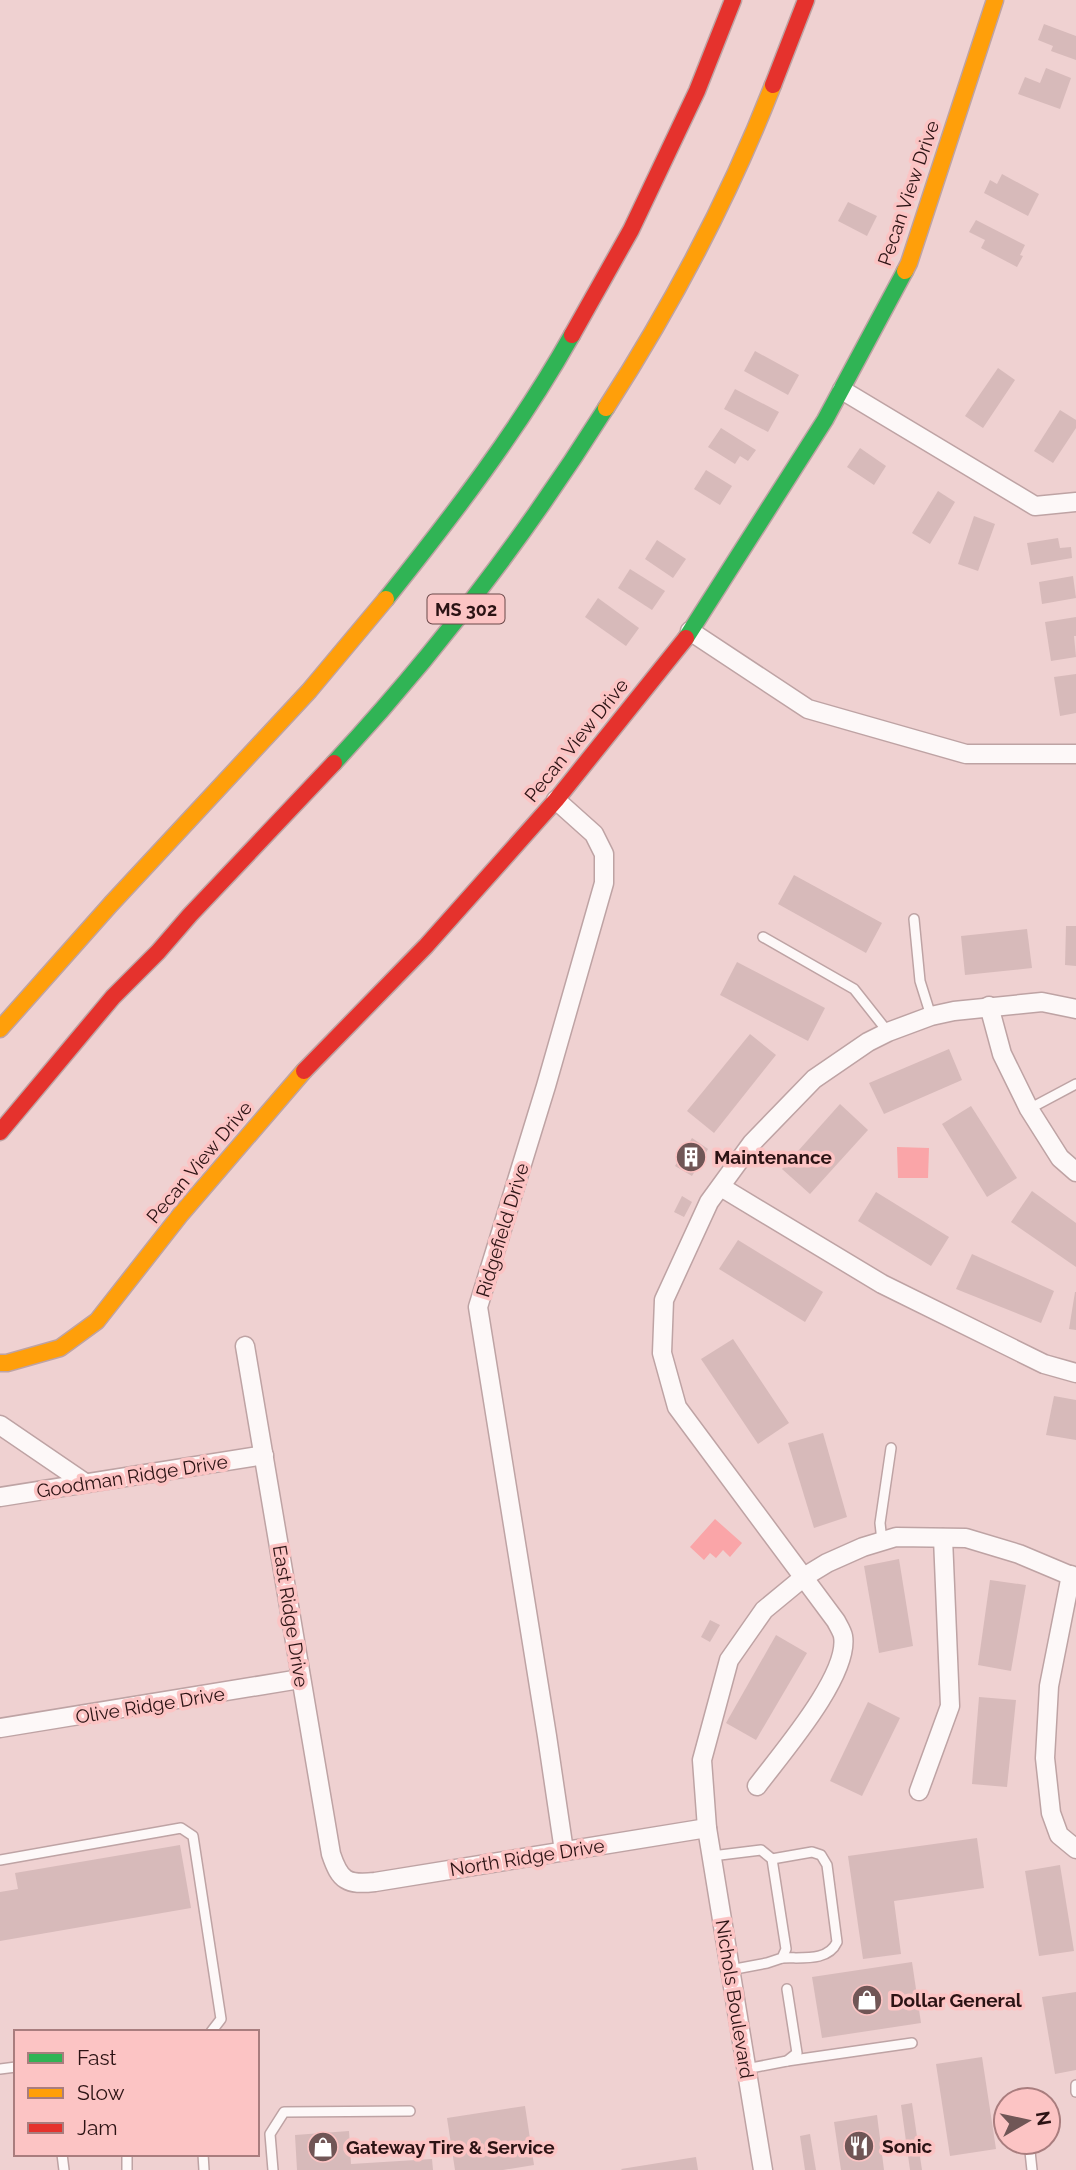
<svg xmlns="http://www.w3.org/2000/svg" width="1076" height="2170" font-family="Raleway,sans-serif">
	<rect width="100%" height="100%" fill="#efd1d1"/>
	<g fill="#faa5a8">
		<path d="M897,1147l32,1 -1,30h-30z"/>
		<path d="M715,1519l27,24 -12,14 -7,-7 -7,8 -6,-5 -6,7 -14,-13z"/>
	</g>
	<g fill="#d7baba">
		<path d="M1044,24l32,12v24l-25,-9 2,-5 -15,-6z"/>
		<path d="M1046,68l25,10 -11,31 -42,-15 7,-17 15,6z"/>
		<path d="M1002,174l37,20 -11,22 -44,-23 6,-13 7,4z"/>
		<path d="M848,202l29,14 -10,20 -29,-15z"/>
		<path d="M976,220l49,25 -5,10 3,1 -6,11 -36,-19 4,-8 -16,-8z"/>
		<path d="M755,351l44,24 -11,20 -44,-24z"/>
		<path d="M998,368l17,12 -32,48 -18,-12z"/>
		<path d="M735,389l44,23 -11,20 -44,-23z"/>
		<path d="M1060,410l16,10v8l-23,35 -19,-12z"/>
		<path d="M721,428l35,22 -8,11 -8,-5 -5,8 -27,-17z"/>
		<path d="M860,448l26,18 -12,19 -27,-18z"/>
		<path d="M706,470l26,16 -12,19 -26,-16z"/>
		<path d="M938,491l17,11 -25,42 -18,-11z"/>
		<path d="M974,516l21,8 -17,47 -20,-7z"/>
		<path d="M1058,538l2,10 11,-1 1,11 -41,7 -4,-22z"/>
		<path d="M657,540l29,19 -13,19 -28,-19z"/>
		<path d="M630,569l35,22 -13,19 -34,-22z"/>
		<path d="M1073,576l3,22 -34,6 -3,-22z"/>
		<path d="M598,598l41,30 -13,18 -41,-29z"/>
		<path d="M1076,617v19h-2l2,21 -25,4 -6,-39z"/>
		<path d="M1076,674v39l-16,3 -6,-39z"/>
		<path d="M794,875l88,48 -16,30 -88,-49z"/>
		<path d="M1066,926h10v40l-11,-1z"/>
		<path d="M1027,929l5,39 -67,7 -4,-39z"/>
		<path d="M737,962l88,46 -17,33 -88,-46z"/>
		<path d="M750,1034l26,21 -62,78 -27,-22z"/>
		<path d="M949,1049l13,31 -78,34 -15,-31z"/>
		<path d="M840,1104l28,26 -58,64 -28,-25z"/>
		<path d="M971,1106l46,72 -30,19 -45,-73z"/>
		<path d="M692,1138l16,11 -16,27 -17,-10z"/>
		<path d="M1032,1191l44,32v44l-65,-45z"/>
		<path d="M876,1192l73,45 -18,29 -73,-45z"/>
		<path d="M682,1196l10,6 -8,15 -10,-5z"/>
		<path d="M738,1240l85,52 -18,30 -86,-53z"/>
		<path d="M972,1254l82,37 -13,32 -85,-34z"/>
		<path d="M1075,1292h1v38l-7,-1z"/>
		<path d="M733,1339l56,84 -31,21 -57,-85z"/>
		<path d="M1054,1396l22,4v40l-30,-5z"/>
		<path d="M823,1433l24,84 -33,11 -26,-85z"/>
		<path d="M899,1559l14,87 -34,7 -15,-87z"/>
		<path d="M990,1580l36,5 -15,86 -33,-6z"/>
		<path d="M710,1620l10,5 -10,17 -9,-5z"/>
		<path d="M776,1635l31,18 -51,87 -30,-17z"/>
		<path d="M979,1697l37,3 -9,87 -35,-3z"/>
		<path d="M868,1702l32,16 -38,78 -32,-15z"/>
		<path d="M977,1838l7,50 -90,13 7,53 -38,5 -15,-103z"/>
		<path d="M180,1845l11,63 -191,33v-49l18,-3 -3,-16z"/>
		<path d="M1060,1865l14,86 -35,5 -14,-85z"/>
		<path d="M912,1962l9,61 -99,15 -10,-61z"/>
		<path d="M1076,1992v78l-21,4 -13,-77z"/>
		<path d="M982,2057l14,92 -46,7 -14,-92z"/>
		<path d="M912,2103l10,67h-12l-9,-65z"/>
		<path d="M525,2106l9,59 -31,5h-48l-8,-52z"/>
		<path d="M877,2115l7,55h-43l-7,-48z"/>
		<path d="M349,2131l2,33 81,-5 1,11h-136l-2,-35z"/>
		<path d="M810,2134l6,36h-11l-5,-34z"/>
		<path d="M696,2157l2,13h-76l-1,-1z"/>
	</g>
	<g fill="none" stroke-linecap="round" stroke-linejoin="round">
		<g stroke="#bea3a4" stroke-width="12">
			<g id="lane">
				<path d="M914,919l6,62 11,35"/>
				<path d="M763,937l91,52 34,43"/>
				<path d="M1029,1109l47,-25"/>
				<path d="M882,1541l-2,-18 11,-75"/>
				<path d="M712,1856l49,-6 11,9 14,90 -4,9 -15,5 -37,7"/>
				<path d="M772,1859l40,-7 9,3 6,10 10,77c-9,20 -36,15 -55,16"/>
				<path d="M0,1860l181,-32 12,8 28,183 -10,13"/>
				<path d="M787,2061l125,-18"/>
				<path d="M0,2069l16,-2"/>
				<path d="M746,2069l41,-8 10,-8 -10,-64"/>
				<path d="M1076,2085v7"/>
				<path d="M1029,2142l3,28"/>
				<path d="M62,2154l2,16"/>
				<path d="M203,2154l1,16"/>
				<path d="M127,2170v-16"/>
				<path d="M273,2170l-3,-36 14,-22 126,-1"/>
			</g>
		</g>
		<g stroke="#bea3a4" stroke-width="21">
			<g id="street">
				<path d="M842,390l193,116 41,-4"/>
				<path d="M690,631l118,78 158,45h110"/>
				<path d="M556,800l38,34 10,20v29l-58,203 -68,221 69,429 17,115"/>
				<path d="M989,1006l13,48 27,55 31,49 16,14"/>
				<path d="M721,1187l161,97 162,80 32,9"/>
				<path d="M245,1346l86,508c9,27 16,31 44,28l332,-54"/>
				<path d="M0,1425l85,58"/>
				<path d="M0,1497l264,-42"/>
				<path d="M1071,1575l-22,111 -4,72 6,55 8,22 17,14"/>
				<path d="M0,1728l300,-49"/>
				<path d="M757,1786c24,-32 93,-111 86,-150 -1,-5 -5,-11 -7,-15l-159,-214 -15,-54 2,-53 45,-98 43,-59 62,-64 54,-37 20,-10 43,-16 23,-5 88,-9 34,7"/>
				<path d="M919,1791l31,-85 -7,-168"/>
				<path d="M763,2170l-56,-342 -5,-68 27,-100 35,-50 40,-33 23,-14 36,-16 33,-10 70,1 53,16 57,24"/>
			</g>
		</g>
		<g stroke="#bea3a4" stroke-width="19">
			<g id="fast">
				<path d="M386,599c68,-85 133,-170 186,-264"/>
				<path d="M686,638l139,-218 80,-149"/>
				<path d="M334,763c102,-110 192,-228 272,-355"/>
			</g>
		</g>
		<g stroke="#bea3a4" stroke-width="19">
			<g id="slow">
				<path d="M905,271l4,-8 86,-263"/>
				<path d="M606,408c65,-101 123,-210 167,-323"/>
				<path d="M0,1029l111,-125 198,-213 77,-92"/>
				<path d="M0,1363h7l53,-15 37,-27 84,-107 123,-143"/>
			</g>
		</g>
		<g stroke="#bea3a4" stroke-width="19">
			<g id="jam">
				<path d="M773,85l33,-85"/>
				<path d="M572,335l59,-105 66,-139 36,-91"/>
				<path d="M304,1071l122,-125 130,-146 130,-162"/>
				<path d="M0,1132l113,-135 45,-45 32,-37 144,-152"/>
			</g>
		</g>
		<use href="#lane" stroke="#fdf8f8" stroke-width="9"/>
		<use href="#street" stroke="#fdf8f8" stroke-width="18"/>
		<use href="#fast" stroke="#30b455" stroke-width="16"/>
		<use href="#slow" stroke="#ff9f0a" stroke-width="16"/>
		<use href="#jam" stroke="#e5322d" stroke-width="16"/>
	</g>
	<defs>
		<g id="building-disc" transform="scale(1.575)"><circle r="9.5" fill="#705656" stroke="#fcc4c4"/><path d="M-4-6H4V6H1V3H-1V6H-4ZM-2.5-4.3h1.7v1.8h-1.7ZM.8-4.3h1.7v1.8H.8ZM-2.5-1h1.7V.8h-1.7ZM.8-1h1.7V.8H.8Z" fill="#fff"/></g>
		<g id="shop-disc" transform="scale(1.575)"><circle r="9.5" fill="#705656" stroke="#fcc4c4"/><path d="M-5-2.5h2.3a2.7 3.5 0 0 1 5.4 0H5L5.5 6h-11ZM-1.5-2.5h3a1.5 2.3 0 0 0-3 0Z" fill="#fff"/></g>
		<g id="restaurant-disc" transform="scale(1.575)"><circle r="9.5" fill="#705656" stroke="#fcc4c4"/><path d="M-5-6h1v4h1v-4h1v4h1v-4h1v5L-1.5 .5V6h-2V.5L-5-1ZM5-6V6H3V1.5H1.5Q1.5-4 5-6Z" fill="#fff"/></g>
	</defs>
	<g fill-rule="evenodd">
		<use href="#building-disc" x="691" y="1157"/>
		<use href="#shop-disc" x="867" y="2000"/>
		<use href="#restaurant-disc" x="859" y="2146"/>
		<use href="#shop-disc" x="323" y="2147"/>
	</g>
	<g text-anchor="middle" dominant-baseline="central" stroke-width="7" stroke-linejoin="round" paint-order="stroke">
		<rect fill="#fcc4c4" stroke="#6a4849" stroke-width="2" x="427.5" y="594.5" width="77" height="29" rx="5"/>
		<g font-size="18" font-weight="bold" fill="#2c1314">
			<text x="466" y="609">MS 302</text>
		</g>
		<g font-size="19" fill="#2c1314" stroke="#fcc4c4">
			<text transform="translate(908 193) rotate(-71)">Pecan View Drive</text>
			<text transform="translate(576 740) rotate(-51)">Pecan View Drive</text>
			<text transform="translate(199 1162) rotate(-50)">Pecan View Drive</text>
			<text transform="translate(502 1230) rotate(-73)">Ridgefield Drive</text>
			<text transform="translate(132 1476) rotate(-9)">Goodman Ridge Drive</text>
			<text transform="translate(291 1616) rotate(81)">East Ridge Drive</text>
			<text transform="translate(150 1705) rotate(-9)">Olive Ridge Drive</text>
			<text transform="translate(527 1857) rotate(-9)">North Ridge Drive</text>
			<text transform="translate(735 1999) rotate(81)">Nichols Boulevard</text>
		</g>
		<g font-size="19" font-weight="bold" fill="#2c1314" stroke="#fcc4c4" text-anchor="start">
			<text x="714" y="1157">Maintenance</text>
			<text x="890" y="2000">Dollar General</text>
			<text x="882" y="2146">Sonic</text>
			<text x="346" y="2147">Gateway Tire &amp; Service</text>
		</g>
	</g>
	<rect x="14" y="2030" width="245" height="126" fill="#fcc4c4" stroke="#a97d7e" stroke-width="2"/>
	<rect x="28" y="2053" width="35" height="10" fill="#30b455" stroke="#a97d7e" stroke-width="2"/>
	<text x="77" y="2065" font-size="21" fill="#2c1314">Fast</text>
	<rect x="28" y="2088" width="35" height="10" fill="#ff9f0a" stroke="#a97d7e" stroke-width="2"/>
	<text x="77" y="2100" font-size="21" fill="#2c1314">Slow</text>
	<rect x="28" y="2123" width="35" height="10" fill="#e5322d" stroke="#a97d7e" stroke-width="2"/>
	<text x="77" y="2135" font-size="21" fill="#2c1314">Jam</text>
	<g transform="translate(1027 2121) rotate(81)"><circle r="33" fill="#fcc4c4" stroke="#a97d7e" stroke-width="2"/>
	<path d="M0-5L12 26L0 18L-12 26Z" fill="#705656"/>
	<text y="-10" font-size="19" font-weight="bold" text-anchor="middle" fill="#2c1314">N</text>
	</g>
</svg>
